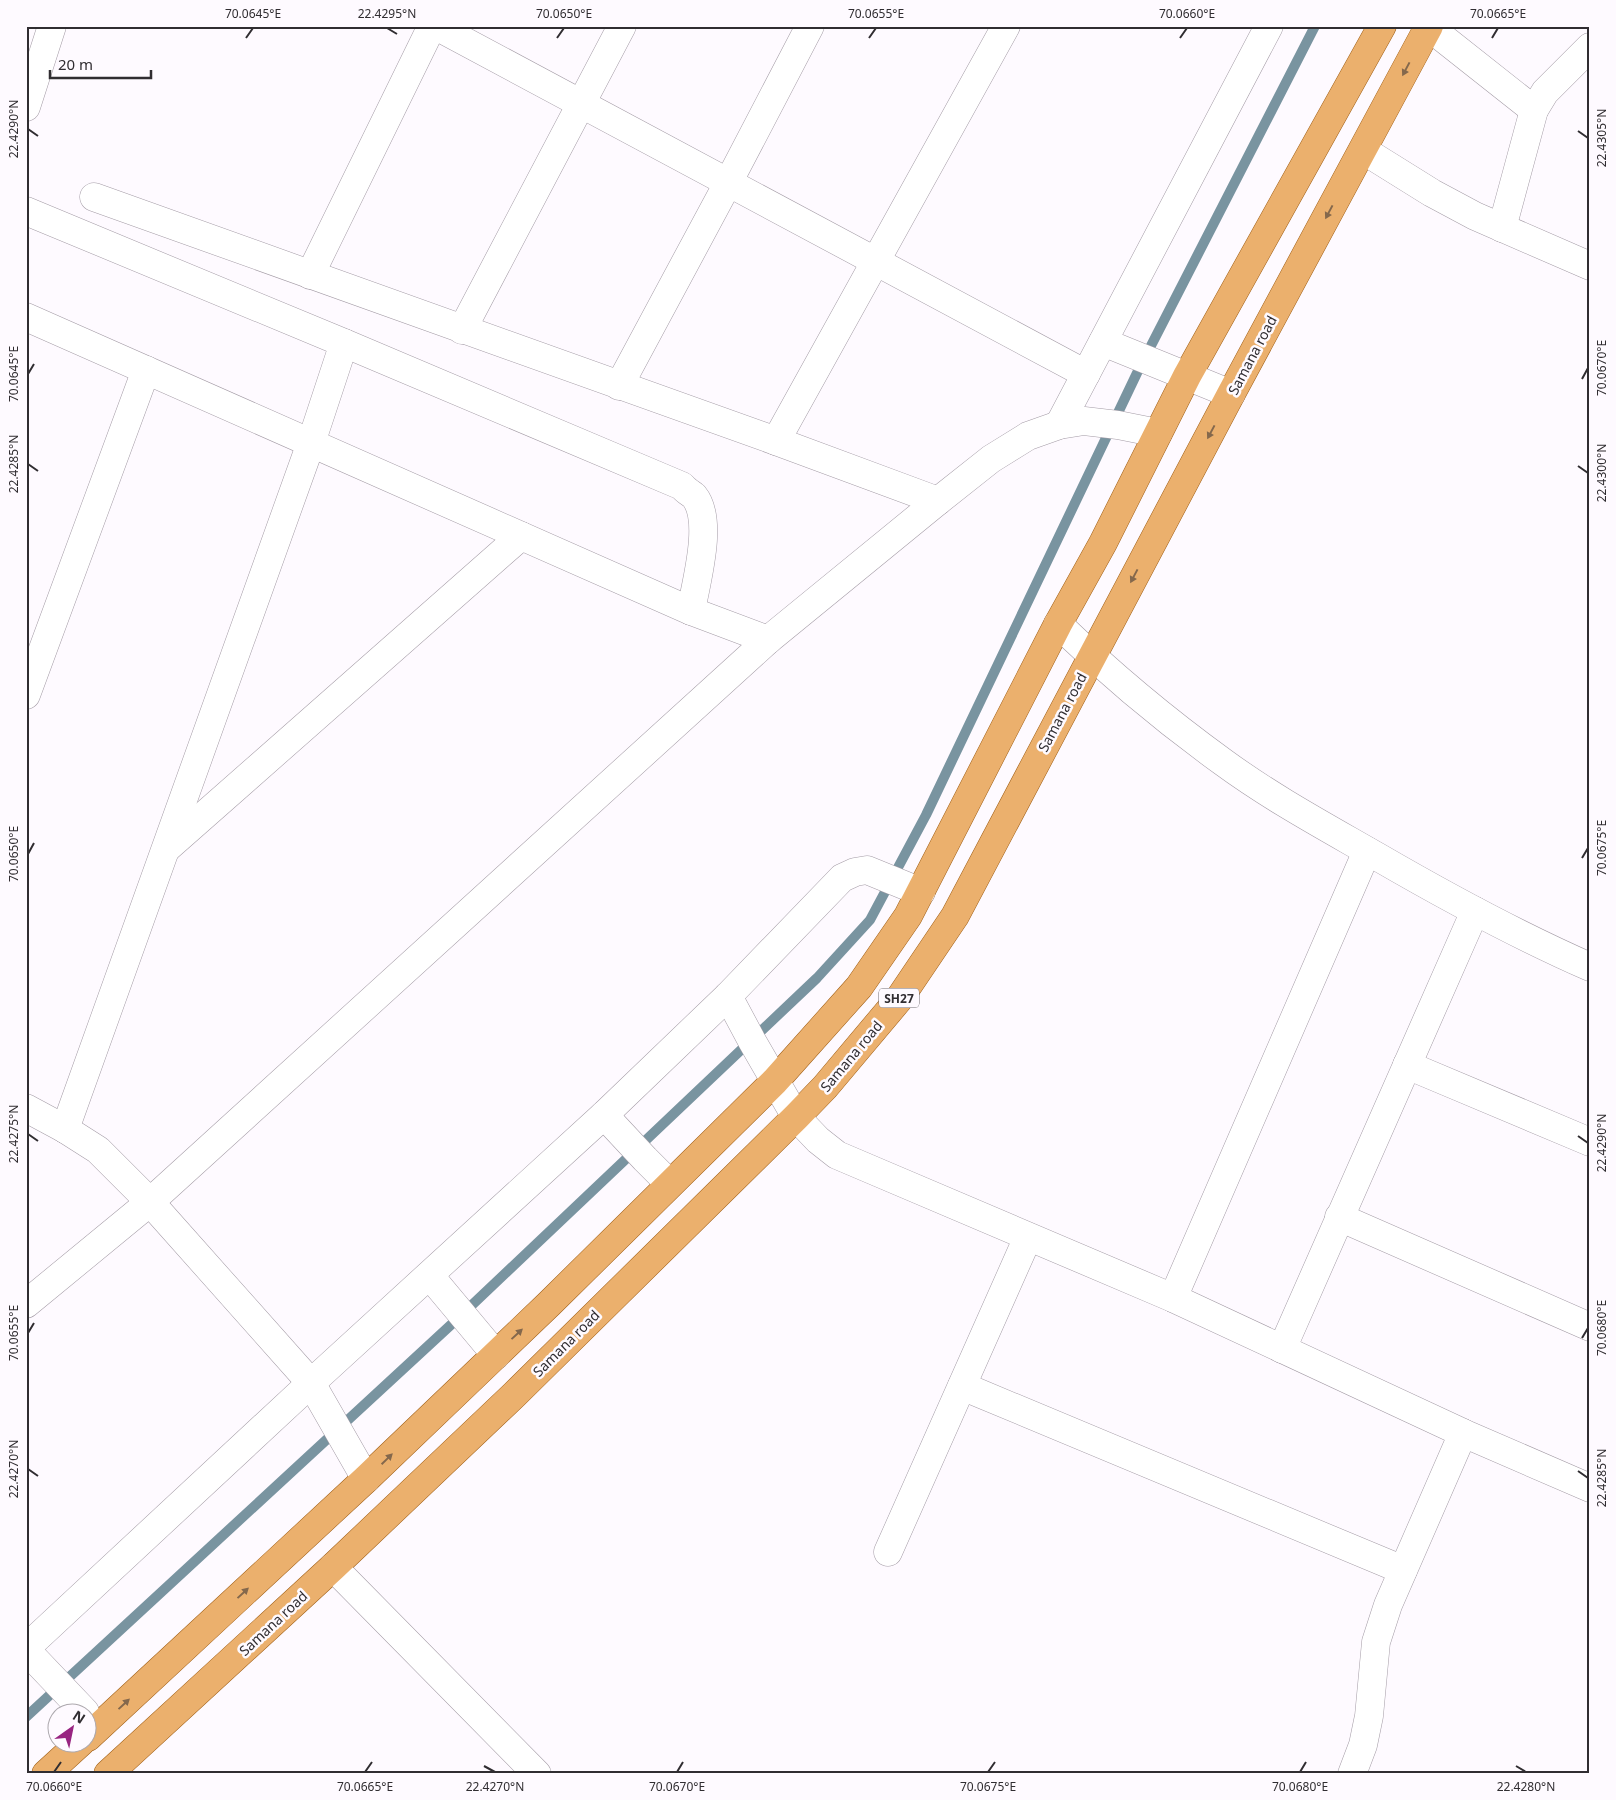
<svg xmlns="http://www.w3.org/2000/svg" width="1616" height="1800" font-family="'Noto Sans',sans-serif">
	<rect width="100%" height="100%" fill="#fefaff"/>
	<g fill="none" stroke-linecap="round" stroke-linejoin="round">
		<path stroke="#7994a0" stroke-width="10" d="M26,1717l428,-395 363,-344 53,-58 56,-105 211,-442 178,-347"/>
		<g stroke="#a49ca6" stroke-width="29">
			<g id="minor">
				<path d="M436,26l650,348"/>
				<path d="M1429,27l105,83"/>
				<path d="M26,107l26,-81"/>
				<path d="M1363,150l69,43 43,23 115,50"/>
				<path d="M94,197l682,244 162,60"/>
				<path d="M26,211l318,132 338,143c3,4 8,7 12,10 20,24 2,86 -3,115"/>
				<path d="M1502,228l32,-118 11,-18 45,-45"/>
				<path d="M310,275l122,-249"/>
				<path d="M26,317l665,294 77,29"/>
				<path d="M462,330l160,-304"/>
				<path d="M1103,342l128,52"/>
				<path d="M619,386l109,-203 82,-157"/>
				<path d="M1059,425l210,-399"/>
				<path d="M776,441l230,-415"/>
				<path d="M1058,624c52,50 107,96 165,138 49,36 103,65 155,95 69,40 139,78 212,110"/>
				<path d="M26,695l120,-325"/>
				<path d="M167,848l354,-312"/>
				<path d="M728,996l24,45 44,76 22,23 19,15 336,143 290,135 127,55"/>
				<path d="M1407,1065l183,77"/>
				<path d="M26,1108l39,21 33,21 52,52 161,181 55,96"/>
				<path d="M604,1115l41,44 24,24"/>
				<path d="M65,1129l246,-686 33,-100"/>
				<path d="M1339,1217l251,110"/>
				<path d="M430,1276l66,79"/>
				<path d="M1173,1298l194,-447"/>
				<path d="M26,1304l124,-102 618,-562 170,-139 53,-42 37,-23 31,-11 25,-4 34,4 40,8"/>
				<path d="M1282,1349l193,-438"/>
				<path d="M962,1386l441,184"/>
				<path d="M888,1552l140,-315"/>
				<path d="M333,1567l204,207"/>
				<path d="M26,1648l285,-265 293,-268 124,-119 114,-118 13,-6 12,-2 54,22"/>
				<path d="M26,1650l59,62"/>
				<path d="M1352,1774l11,-29 6,-29 7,-74 12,-37 75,-172"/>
			</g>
		</g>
		<g stroke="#a06018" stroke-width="29">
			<g id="primary">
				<path d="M88,1737l278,-258 183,-175 226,-223 84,-94 49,-71 150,-292 45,-81 84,-167 195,-350"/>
				<path d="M46,1774l35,-32"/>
				<path d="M108,1774l225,-207 181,-172 282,-278 29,-30 74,-88 56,-83 276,-522 198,-368"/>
			</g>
		</g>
		<use href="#minor" stroke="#fff" stroke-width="28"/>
		<use href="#primary" stroke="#ebb06d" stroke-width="28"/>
	</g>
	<defs><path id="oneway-solid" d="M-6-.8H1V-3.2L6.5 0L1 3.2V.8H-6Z" transform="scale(1.25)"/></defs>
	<g fill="#84684c">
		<use href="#oneway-solid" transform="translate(1406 69) rotate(118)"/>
		<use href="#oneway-solid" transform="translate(1329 212) rotate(118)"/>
		<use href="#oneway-solid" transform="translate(1211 432) rotate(118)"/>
		<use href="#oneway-solid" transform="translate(1134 576) rotate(118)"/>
		<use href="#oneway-solid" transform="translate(517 1334) rotate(-43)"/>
		<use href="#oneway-solid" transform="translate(387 1459) rotate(-44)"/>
		<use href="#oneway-solid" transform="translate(243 1593) rotate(-43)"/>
		<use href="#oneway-solid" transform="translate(124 1704) rotate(-43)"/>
	</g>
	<path fill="none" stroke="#302d31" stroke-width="2" d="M387,28l10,6M246,38l7,-10M557,38l7,-10M869,38l7,-10M1180,38l7,-10M1492,38l6,-10M28,129l10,7M1578,131l10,7M28,374l6,-10M1582,379l6,-11M28,464l10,7M1578,466l10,7M28,854l6,-11M1582,858l6,-10M28,1134l10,7M1578,1136l10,7M28,1333l6,-10M1582,1338l6,-10M28,1469l10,7M1578,1471l10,7M484,1766l11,6M1516,1766l10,6M54,1772l7,-10M365,1772l7,-10M677,1772l6,-10M988,1772l7,-10M1300,1772l6,-10"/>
	<g text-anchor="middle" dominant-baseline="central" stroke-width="5" stroke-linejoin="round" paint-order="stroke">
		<rect fill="#fefaff" stroke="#6e6a6f" stroke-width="1" x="879" y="988.5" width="40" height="19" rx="4"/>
		<g font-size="12" font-weight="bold" fill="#302d31">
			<text x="899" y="998">SH27</text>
		</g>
		<g font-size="14" fill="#302d31" stroke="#fefaff">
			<text transform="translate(1252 355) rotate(-62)">Samana road</text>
			<text transform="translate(1062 712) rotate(-62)">Samana road</text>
			<text transform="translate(851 1056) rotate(-50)">Samana road</text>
			<text transform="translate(566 1343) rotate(-45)">Samana road</text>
			<text transform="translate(273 1623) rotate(-43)">Samana road</text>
		</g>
	</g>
	<rect width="1616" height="1800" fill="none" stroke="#fefaff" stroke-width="55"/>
	<g transform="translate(72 1728) rotate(33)"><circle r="24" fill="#fefaff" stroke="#aca8ad"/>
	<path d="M0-4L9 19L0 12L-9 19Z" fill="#982481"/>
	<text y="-8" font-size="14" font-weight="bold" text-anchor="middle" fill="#302d31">N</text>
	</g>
	<path d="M50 70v8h101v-8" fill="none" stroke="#302d31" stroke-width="2.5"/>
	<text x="58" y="70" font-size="15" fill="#302d31" stroke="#fefaff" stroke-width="4" paint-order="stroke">20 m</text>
	<rect x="28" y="28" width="1560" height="1744" fill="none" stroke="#302d31" stroke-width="2"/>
	<g font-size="12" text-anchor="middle" fill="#302d31">
		<text x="253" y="18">70.0645°E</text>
		<text x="387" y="18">22.4295°N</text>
		<text x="564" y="18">70.0650°E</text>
		<text x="876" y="18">70.0655°E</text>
		<text x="1187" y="18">70.0660°E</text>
		<text x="1498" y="18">70.0665°E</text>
		<text transform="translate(14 129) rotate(-90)" y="4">22.4290°N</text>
		<text transform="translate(1602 138) rotate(-90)" y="4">22.4305°N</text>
		<text transform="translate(1602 368) rotate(-90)" y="4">70.0670°E</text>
		<text transform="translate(14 374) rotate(-90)" y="4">70.0645°E</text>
		<text transform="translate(14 464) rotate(-90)" y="4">22.4285°N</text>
		<text transform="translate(1602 473) rotate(-90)" y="4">22.4300°N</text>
		<text transform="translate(1602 848) rotate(-90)" y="4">70.0675°E</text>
		<text transform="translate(14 854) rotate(-90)" y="4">70.0650°E</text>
		<text transform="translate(14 1134) rotate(-90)" y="4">22.4275°N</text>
		<text transform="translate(1602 1143) rotate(-90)" y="4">22.4290°N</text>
		<text transform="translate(1602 1328) rotate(-90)" y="4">70.0680°E</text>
		<text transform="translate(14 1333) rotate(-90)" y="4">70.0655°E</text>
		<text transform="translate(14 1469) rotate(-90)" y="4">22.4270°N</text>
		<text transform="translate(1602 1478) rotate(-90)" y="4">22.4285°N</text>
		<text x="54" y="1791">70.0660°E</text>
		<text x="365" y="1791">70.0665°E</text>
		<text x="495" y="1791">22.4270°N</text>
		<text x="677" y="1791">70.0670°E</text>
		<text x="988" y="1791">70.0675°E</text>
		<text x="1300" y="1791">70.0680°E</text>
		<text x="1526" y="1791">22.4280°N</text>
	</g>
</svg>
